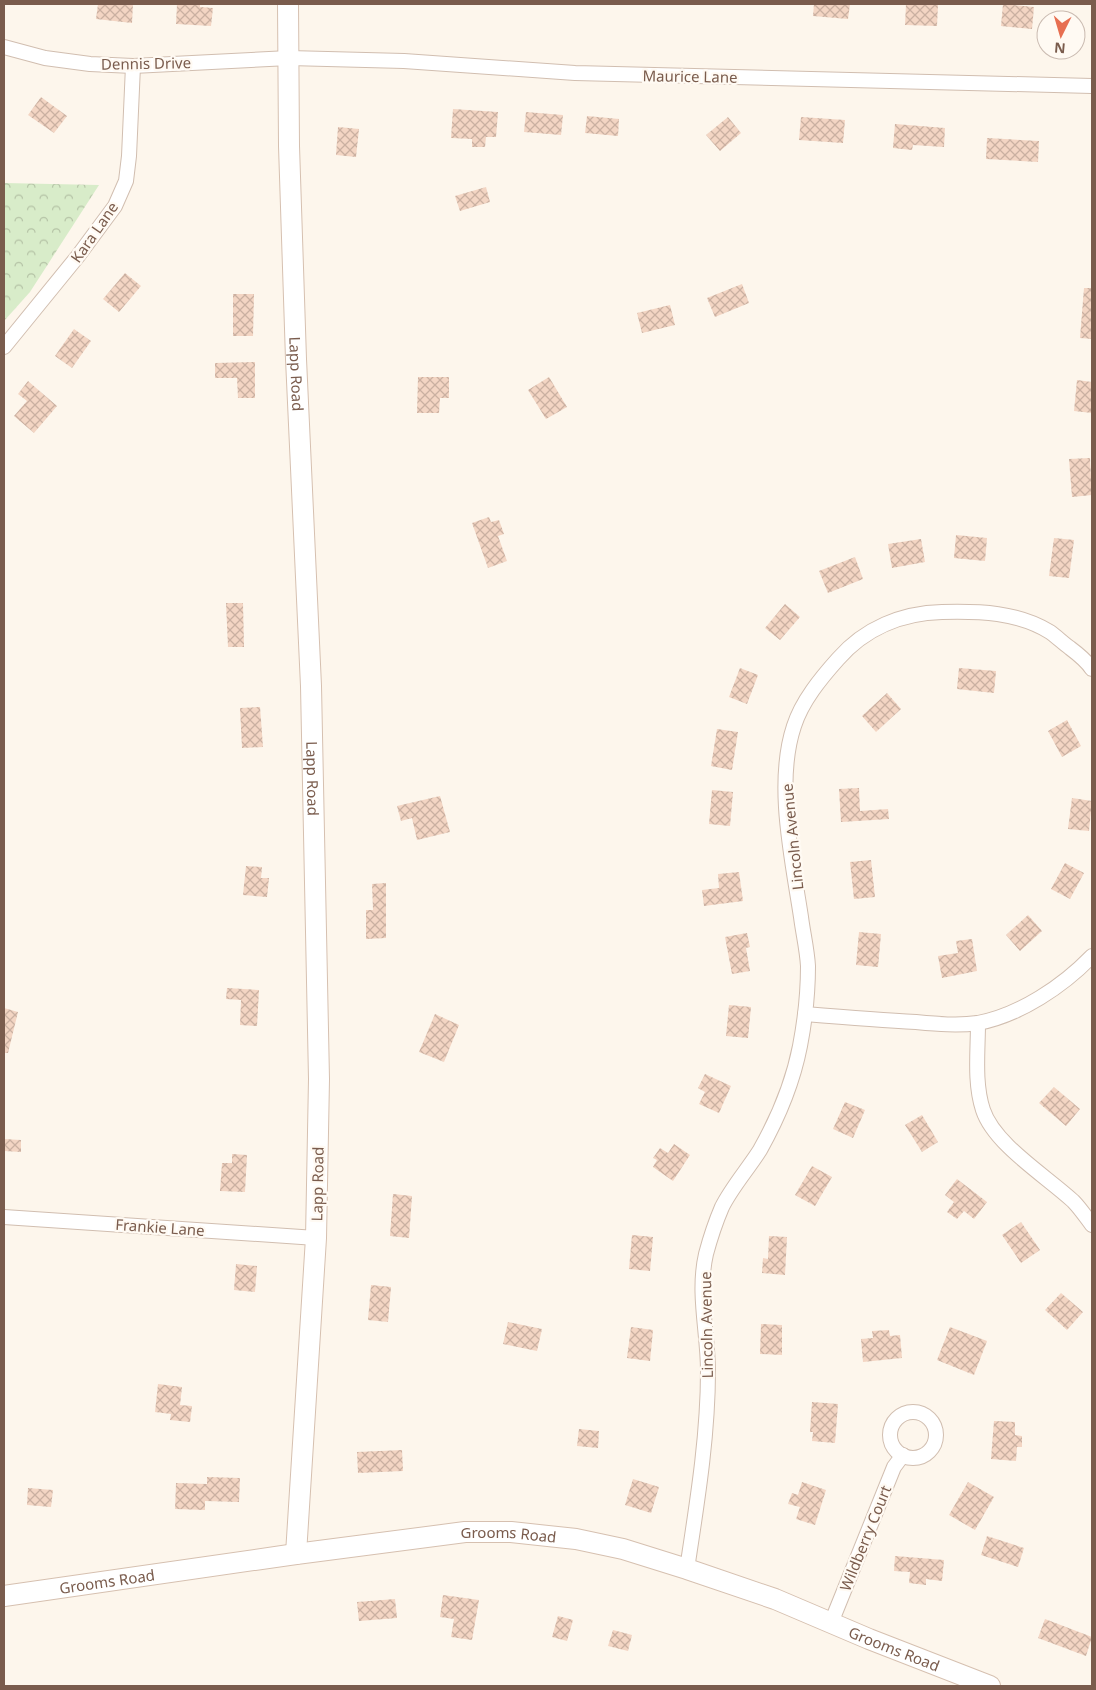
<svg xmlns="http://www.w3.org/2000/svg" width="1096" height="1690" font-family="'Noto Sans',sans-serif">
	<defs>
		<pattern id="forest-crowns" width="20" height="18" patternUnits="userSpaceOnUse" patternTransform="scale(1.25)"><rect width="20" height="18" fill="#d8ecc9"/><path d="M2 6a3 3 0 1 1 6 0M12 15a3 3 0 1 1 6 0" fill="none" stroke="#b4c2a5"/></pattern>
		<pattern id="building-cross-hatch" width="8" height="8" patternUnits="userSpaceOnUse" patternTransform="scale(1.25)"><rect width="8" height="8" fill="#f3d5c3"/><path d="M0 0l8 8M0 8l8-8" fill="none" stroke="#cab0a1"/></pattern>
	</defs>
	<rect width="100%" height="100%" fill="#fdf6ec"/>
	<path fill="url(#forest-crowns)" d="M4,183l95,2 -69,107 -26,29z"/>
	<g fill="url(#building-cross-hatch)">
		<path d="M98,4h35l-1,19 -36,-4z"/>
		<path d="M177,4h23v3l13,1 -2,18 -35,-2z"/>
		<path d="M814,4h36l-2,15 -35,-3z"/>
		<path d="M906,4h32l-1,22 -32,-1z"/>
		<path d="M1003,4l31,3 -2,22 -31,-3z"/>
		<path d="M41,97l26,19 -13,17 -26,-18z"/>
		<path d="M453,109l45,3 -2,25h-10l-1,10h-13v-8l-21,-1z"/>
		<path d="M526,112l37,3 -2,20 -37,-3z"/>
		<path d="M587,116l32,3 -1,17 -33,-3z"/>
		<path d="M728,117l13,16 -21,18 -14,-16z"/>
		<path d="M801,117l44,3 -2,23 -44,-3z"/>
		<path d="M895,124l50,4 -1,19 -31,-2 -1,5 -19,-2z"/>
		<path d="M338,127l21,2 -3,28 -20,-2z"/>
		<path d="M987,138l52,3 -1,21 -52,-3z"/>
		<path d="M486,187l4,15 -30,9 -5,-15z"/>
		<path d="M125,273l16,13 -22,26 -16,-13z"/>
		<path d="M742,284l7,19 -34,14 -8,-19z"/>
		<path d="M1084,288h8v51l-12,-1z"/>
		<path d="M233,294h21l-1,42h-20z"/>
		<path d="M670,305l5,20 -33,8 -5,-20z"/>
		<path d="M74,329l17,12 -19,27 -17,-12z"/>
		<path d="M255,362v36h-17l-1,-20h-22v-15z"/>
		<path d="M418,377h31v21h-9l-1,15h-22z"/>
		<path d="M549,377l18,30 -21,12 -18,-29z"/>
		<path d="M1077,380l15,2v31l-18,-2z"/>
		<path d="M28,381l29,25 -23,27 -20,-17 13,-15 -9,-7z"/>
		<path d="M1090,458l2,37 -20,2 -3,-38z"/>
		<path d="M489,517l2,5 8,-2 5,14 -6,2 9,25 -19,7 -16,-45z"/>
		<path d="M956,535l31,3 -2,23 -31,-3z"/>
		<path d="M1054,538l20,2 -5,38 -20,-2z"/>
		<path d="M921,539l4,23 -33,6 -4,-24z"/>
		<path d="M855,557l8,22 -35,14 -9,-22z"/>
		<path d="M226,603h17l1,44h-16z"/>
		<path d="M785,604l15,13 -20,23 -15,-12z"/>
		<path d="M740,668l18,7 -11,29 -18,-7z"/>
		<path d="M959,668l37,3 -2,22 -37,-4z"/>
		<path d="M887,693l14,16 -25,23 -14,-16z"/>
		<path d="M260,707l3,40 -21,1 -2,-40z"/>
		<path d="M1067,720l14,26 -19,11 -14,-26z"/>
		<path d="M717,729l21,3 -6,38 -21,-4z"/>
		<path d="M859,788l1,23 28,-2 1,10 -48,3 -2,-33z"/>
		<path d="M712,790l21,2 -3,34 -21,-2z"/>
		<path d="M440,796l10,36 -33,8 -5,-22 -11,3 -4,-15z"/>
		<path d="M1072,798l20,3 -3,30 -21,-2z"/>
		<path d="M871,860l4,37 -21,2 -4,-37z"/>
		<path d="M1065,863l19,10 -14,26 -19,-10z"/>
		<path d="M246,866l16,1 -1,11h8l-2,19 -24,-2z"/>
		<path d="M739,872l4,29 -39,5 -2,-16 17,-2 -1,-14z"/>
		<path d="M386,883v55l-20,1v-29h7l-1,-26z"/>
		<path d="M1028,915l14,16 -22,20 -14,-16z"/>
		<path d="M859,932l22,2 -3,33 -22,-2z"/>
		<path d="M747,933l3,14 -4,1 4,23 -18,3 -7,-37z"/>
		<path d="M972,939l5,32 -35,7 -4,-22 20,-3 -2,-12z"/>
		<path d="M227,988l32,2 -2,36 -17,-1 1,-25 -15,-1z"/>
		<path d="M729,1005l22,2 -3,31 -22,-2z"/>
		<path d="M4,1008l14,4 -10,41h-4z"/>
		<path d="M435,1014l24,11 -15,37 -25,-10z"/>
		<path d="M705,1074l26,12 -12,27 -20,-9 6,-12 -7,-4z"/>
		<path d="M1054,1087l26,22 -14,17 -27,-23z"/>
		<path d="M845,1102l20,8 -12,28 -20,-9z"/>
		<path d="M922,1115l16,27 -16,10 -17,-27z"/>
		<path d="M4,1139l17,1v12l-17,-1z"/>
		<path d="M674,1144l16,11 -17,26 -20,-14 4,-7 -4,-2 7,-10 8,5z"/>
		<path d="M232,1154l15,1 -2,37 -25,-1 2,-28h10z"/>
		<path d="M812,1166l20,11 -17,29 -20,-11z"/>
		<path d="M957,1179l30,23 -13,17 -10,-8 -7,8 -10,-7 7,-10 -9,-7z"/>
		<path d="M393,1194l19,2 -3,42 -19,-2z"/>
		<path d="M1021,1222l19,28 -19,13 -19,-28z"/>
		<path d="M632,1235l21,2 -3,34 -21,-2z"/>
		<path d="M769,1236l18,1 -2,38 -23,-2 1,-15 5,1z"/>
		<path d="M236,1264l21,2 -2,26 -21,-2z"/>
		<path d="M371,1285l20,2 -3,35 -20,-2z"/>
		<path d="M1061,1293l22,19 -16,18 -22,-20z"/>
		<path d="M508,1322l34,7 -5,22 -34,-7z"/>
		<path d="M761,1324l21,1v30l-22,-1z"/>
		<path d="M631,1327l22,3 -3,31 -23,-3z"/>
		<path d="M950,1327l37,14 -13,34 -37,-15z"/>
		<path d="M889,1330l1,6 10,-1 2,23 -39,4 -2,-23 12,-1 -1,-7z"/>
		<path d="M158,1384l24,3 -2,18 12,1 -2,16 -20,-2 1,-6 -16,-2z"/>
		<path d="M812,1402l26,2 -3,39 -23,-2 1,-9h-3z"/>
		<path d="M994,1421l21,1v13l7,1v11h-5l-1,14 -25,-2z"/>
		<path d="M579,1429l20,2 -1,17 -21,-2z"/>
		<path d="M402,1450l1,21 -45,2 -1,-21z"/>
		<path d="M207,1477l33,1 -1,24 -34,-1v9l-30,-1 1,-26 31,1z"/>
		<path d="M633,1479l26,8 -8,26 -26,-8z"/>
		<path d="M802,1482l24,8 -11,35 -19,-6 4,-12 -12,-3 4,-11 6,2z"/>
		<path d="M968,1482l26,15 -19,33 -26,-15z"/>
		<path d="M28,1488l25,2 -2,17 -24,-2z"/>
		<path d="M987,1536l37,12 -6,19 -37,-12z"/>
		<path d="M895,1556l49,4 -2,21 -16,-2v6l-17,-2 1,-11 -16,-1z"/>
		<path d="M443,1595l36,5 -7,40 -21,-3 3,-18 -14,-2z"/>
		<path d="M395,1599l2,19 -38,3 -2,-19z"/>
		<path d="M558,1616l15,4 -6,21 -15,-4z"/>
		<path d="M1045,1619l47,18 -6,19 -48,-18z"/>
		<path d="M613,1630l19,5 -4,16 -20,-5z"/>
	</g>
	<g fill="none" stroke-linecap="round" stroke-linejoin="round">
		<g stroke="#d1beb0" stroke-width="16">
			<g id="street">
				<path d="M4,47l41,11 45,6 43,2 156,-8 115,3 171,12 517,13"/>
				<path d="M4,347l74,-91 37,-50 11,-25 3,-25 4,-90"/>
				<path d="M805,1014c37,3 74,6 111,8 21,2 42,4 62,1 42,-8 85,-37 114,-67"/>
				<path d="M978,1023c0,28 -4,60 5,87 11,34 63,66 90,91 7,7 13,16 19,24"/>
				<path d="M4,1217l312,21"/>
				<circle cx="913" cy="1435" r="23"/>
				<path d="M687,1569c10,-66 21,-132 21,-198 0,-39 -11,-78 -2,-117 4,-15 10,-33 16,-47 10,-20 26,-38 38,-57 18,-32 33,-68 40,-104 5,-26 8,-53 8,-80 -1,-17 -5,-33 -7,-49 -9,-59 -26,-134 -7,-191 8,-25 27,-48 44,-67 27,-31 64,-46 104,-47 37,-1 76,0 108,20 7,5 13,11 20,16 8,6 16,12 22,21"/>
				<path d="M831,1623l63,-156 9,-12"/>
			</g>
		</g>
		<g stroke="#d6c0b0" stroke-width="22">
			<g id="secondary">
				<path id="s1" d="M288,4l1,142 7,213 15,327 8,393 -3,159 -20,316"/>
				<path id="s2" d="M4,1596l292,-42 169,-22h46l65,7 47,10 64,20 88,30 94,40 121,47"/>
			</g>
		</g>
		<use href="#street" stroke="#fff" stroke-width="14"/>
		<use href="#secondary" stroke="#fff" stroke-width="20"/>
	</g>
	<g text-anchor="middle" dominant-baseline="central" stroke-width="4.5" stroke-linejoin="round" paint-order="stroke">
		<g font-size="15" fill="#7a5c4d" stroke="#fffaf3">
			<text transform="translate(146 63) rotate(-1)">Dennis Drive</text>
			<text transform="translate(690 76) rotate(1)">Maurice Lane</text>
			<text transform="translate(94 232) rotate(-55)">Kara Lane</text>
			<text stroke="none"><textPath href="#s1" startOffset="370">Lapp Road</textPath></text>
			<text stroke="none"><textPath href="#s1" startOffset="775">Lapp Road</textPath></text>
			<text transform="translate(792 837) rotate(-96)">Lincoln Avenue</text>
			<text transform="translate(317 1184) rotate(-89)">Lapp Road</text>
			<text transform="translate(160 1227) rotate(4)">Frankie Lane</text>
			<text transform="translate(706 1325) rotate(-91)">Lincoln Avenue</text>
			<text stroke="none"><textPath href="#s2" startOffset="509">Grooms Road</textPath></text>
			<text transform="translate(865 1538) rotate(-68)">Wildberry Court</text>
			<text stroke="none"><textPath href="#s2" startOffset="104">Grooms Road</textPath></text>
			<text stroke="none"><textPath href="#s2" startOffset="914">Grooms Road</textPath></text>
		</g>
	</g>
	<rect width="1096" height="1690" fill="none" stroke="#7a5c4d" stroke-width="10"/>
	<g transform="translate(1061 35) rotate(185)"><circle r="24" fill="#fffaf3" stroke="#cabbb1"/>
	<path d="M0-4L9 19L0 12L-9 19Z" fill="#e76f51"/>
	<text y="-8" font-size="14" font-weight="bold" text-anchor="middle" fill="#7a5c4d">N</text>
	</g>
</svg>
